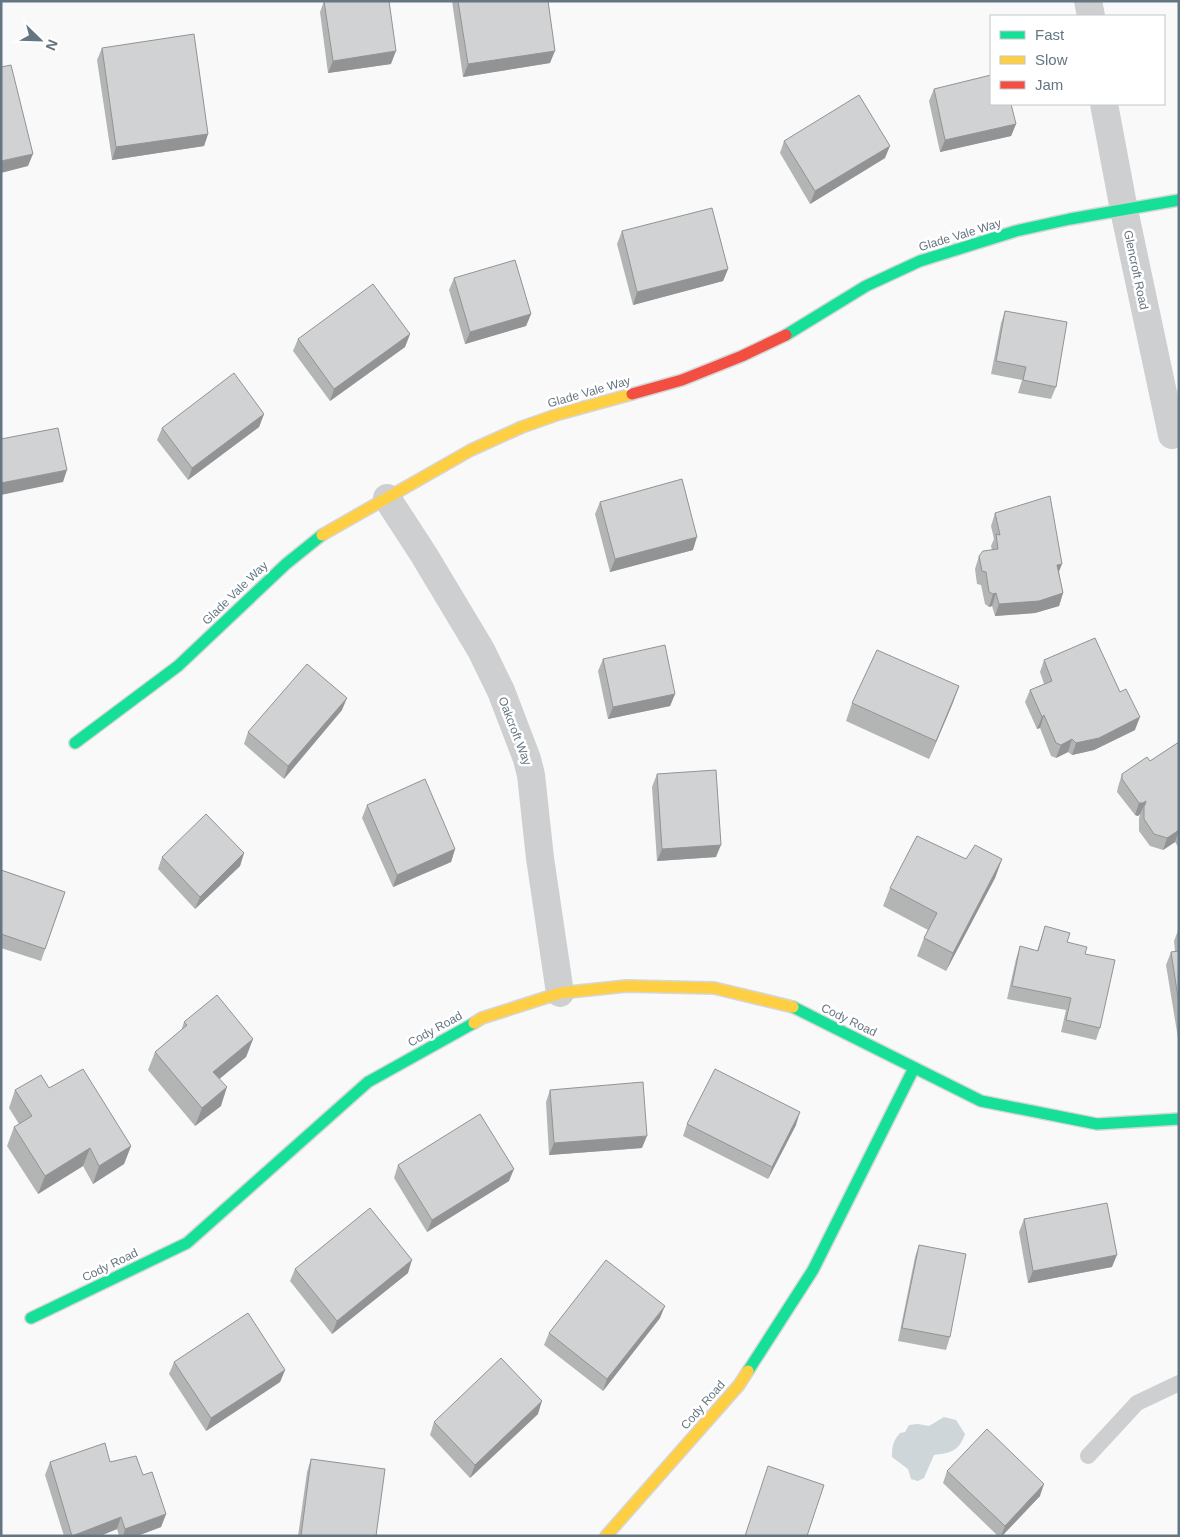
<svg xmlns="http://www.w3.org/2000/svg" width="1180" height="1537" font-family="Arial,sans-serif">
	<rect width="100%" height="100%" fill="#f9f9f9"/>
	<path fill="#ced6d9" d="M944,1417l12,3 9,14c-6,17 -14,19 -31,21l-10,23 -6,3 -7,-2 -3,-10 -16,-12c0,-11 1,-16 8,-24l5,-1 4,-7 9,-1 11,2z"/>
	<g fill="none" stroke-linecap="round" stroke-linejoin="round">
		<g stroke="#d5d6d7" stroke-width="14">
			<g id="fast">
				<path d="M786,335l80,-49 54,-25 96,-30 54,-12 109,-19"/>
				<path d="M75,743l103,-77 108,-102 36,-29"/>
				<path d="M793,1007l188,94 116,23 82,-5"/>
				<path d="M31,1318l156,-75 181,-161 106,-59"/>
				<path d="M748,1371l65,-101 101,-202"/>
			</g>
		</g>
		<g stroke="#d5d6d7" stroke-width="14">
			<g id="slow">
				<path d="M322,535l149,-85 51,-23 37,-13 73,-20"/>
				<path d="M474,1023l8,-5 78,-25 66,-7 88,2 79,19"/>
				<path d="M606,1536l133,-151 9,-14"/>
			</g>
		</g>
		<g stroke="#d5d6d7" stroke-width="14">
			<path id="jam" d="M632,394l50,-14 60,-24 44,-21"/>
		</g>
		<path stroke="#cecfd0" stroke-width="16" d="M1088,1456l49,-53 42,-20"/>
		<g stroke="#cecfd0" stroke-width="28">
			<path d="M1088,1l3,15"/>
			<path d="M1104,104l20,106 48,225"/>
			<path d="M387,498l37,57 57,95 20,41 26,68 4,16 9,83 20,135"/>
		</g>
		<use href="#fast" stroke="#16e098" stroke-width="11"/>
		<use href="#slow" stroke="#ffcf43" stroke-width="11"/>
		<use href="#jam" stroke="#f24e42" stroke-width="11"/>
	</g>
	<g fill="#b3b5b5">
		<path d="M324,1h65l2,63 -63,9 -8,-61z"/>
		<path d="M452,1h96l2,62 -87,14z"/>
		<path d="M102,48l106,86 -4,12 -92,14 -15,-100z"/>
		<path d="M934,89l82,35 -5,12 -71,16 -11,-51z"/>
		<path d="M784,141l101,17 -75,46 -30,-51z"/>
		<path d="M622,231l106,38 -5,12 -90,24 -16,-61z"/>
		<path d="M454,278l77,36 -5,12 -61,18 -16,-54z"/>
		<path d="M1005,311l51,76 -5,12 -33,-6 4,-13 -31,-6 10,-51z"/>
		<path d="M410,334l-5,13 -75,54 -37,-50 5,-12z"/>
		<path d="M264,414l-5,13 -71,53 -31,-40 5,-12z"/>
		<path d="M600,502l93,48 -83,22 -15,-58z"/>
		<path d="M995,513l64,59 4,21 -4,13 -24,7 -40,3 -3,-10 -3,1 -4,-3 -4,-19 -4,-1 -2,-15 4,-13 13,-6 -1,-4 3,-7 -3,-13z"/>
		<path d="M603,659l72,35 -5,12 -62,13 -10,-48z"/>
		<path d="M1044,660l91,70 -41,20 -22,5 -4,-3 -12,6 -5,-2 -11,-28 -3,1 -12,-27 5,-12 14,-6 -4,-12z"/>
		<path d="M959,686l-7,19 -23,54 -83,-38 6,-18z"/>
		<path d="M342,710l-58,69 -40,-35 4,-12z"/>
		<path d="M1179,742v106l-4,-6 -12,8 -13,-4 -11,-15v-13l1,-4 -2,2 -3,-1 -18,-23 1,-5 4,-13 28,-13z"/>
		<path d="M657,774l59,83 -59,4 -5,-74z"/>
		<path d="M367,805l88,44 -4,13 -58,25 -31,-69z"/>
		<path d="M244,853l-4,13 -45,43 -37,-40 4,-12z"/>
		<path d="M966,859h36l-7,19 -49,93 -29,-15 7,-18 4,-8 -45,-24 7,-18z"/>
		<path d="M1,870l64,22 -24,69 -40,-13z"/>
		<path d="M1045,926l22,16 18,12 15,74 -4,12 -35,-8 5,-22 -59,-11 9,-40 4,-13 17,5z"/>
		<path d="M1179,928v110h-1l-12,-73 5,-13 4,-1 -1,-10z"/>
		<path d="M184,1022l69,17 -7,18 -27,22 2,27 -26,20 -47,-56 7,-18 26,-21z"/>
		<path d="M49,1088l82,58 -7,18 -31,20 -10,-18 -45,28 -31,-48 7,-19 5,-3 -10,-16 6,-18z"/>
		<path d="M550,1090l92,58 -93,7 -3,-53z"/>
		<path d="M687,1124l109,1 -28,54 -85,-43z"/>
		<path d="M398,1165l111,16 -82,51 -33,-54z"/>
		<path d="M1024,1219l88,48 -84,16 -9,-51z"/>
		<path d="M919,1245l31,92 -4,13 -48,-9 17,-84z"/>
		<path d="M295,1269l113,4 -76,61 -42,-53z"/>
		<path d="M660,1318l-57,73 -59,-46 5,-12z"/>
		<path d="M174,1362l111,8 -5,12 -74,49 -37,-57z"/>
		<path d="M538,1414l-68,64 -40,-43 4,-13z"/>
		<path d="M311,1459l65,77h-78l9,-64z"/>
		<path d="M50,1462h60l33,13 23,39 -5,13 -24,9h-18l-2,-7 -17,7h-36l-19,-61z"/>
		<path d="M947,1471l93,25 -38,40h-4l-55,-53z"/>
	</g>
	<g fill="#929394">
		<path d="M396,51l-5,13 -63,9 5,-12z"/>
		<path d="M555,51l-5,12 -87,14 5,-13z"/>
		<path d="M1016,124l-5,12 -71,16 5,-12z"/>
		<path d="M208,134l-4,12 -92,14 4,-13z"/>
		<path d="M890,146l-5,12 -75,46 5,-13z"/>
		<path d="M33,154l-5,12 -27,7v-12z"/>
		<path d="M728,269l-5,12 -90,24 4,-13z"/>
		<path d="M531,314l-5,12 -61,18 5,-12z"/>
		<path d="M410,334l-5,13 -75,54 4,-12z"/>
		<path d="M264,414l-5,13 -71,53 4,-12z"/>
		<path d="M67,470l-4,12 -62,13v-12z"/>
		<path d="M697,537l-4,13 -83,22 5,-13z"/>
		<path d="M1062,564l-5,13v-12z"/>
		<path d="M996,593l-4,13 -3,1 4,-13z"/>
		<path d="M1063,593l-4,13 -24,7 -40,3 4,-12z"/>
		<path d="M959,686l-7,19 -23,54 7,-18z"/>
		<path d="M675,694l-5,12 -62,13 5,-12z"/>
		<path d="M347,698l-5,12 -58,69 4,-13z"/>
		<path d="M1044,715l-4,13 -3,1 5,-12z"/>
		<path d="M1140,717l-5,13 -41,20 -22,5 4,-12z"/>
		<path d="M1072,739l-4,13 -12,6 5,-13z"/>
		<path d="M1146,801l-6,13 -2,2 -3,-1 4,-12z"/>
		<path d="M1179,830l-4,12 -12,8 4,-12z"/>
		<path d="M721,845l-5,12 -59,4 5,-12z"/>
		<path d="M455,849l-4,13 -58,25 4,-12z"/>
		<path d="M244,853l-4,13 -45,43 5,-12z"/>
		<path d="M1002,859l-7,19 -49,93 7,-18z"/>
		<path d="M253,1039l-7,18 -40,33 7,-18z"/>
		<path d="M227,1087l-6,19 -26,20 7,-18z"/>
		<path d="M800,1112l-4,13 -28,54 4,-12z"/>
		<path d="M647,1136l-5,12 -93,7 5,-12z"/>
		<path d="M131,1146l-7,18 -31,20 6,-18z"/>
		<path d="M90,1148l-7,18 -45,28 7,-18z"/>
		<path d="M514,1169l-5,12 -82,51 5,-12z"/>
		<path d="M1117,1255l-5,12 -84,16 5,-12z"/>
		<path d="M412,1260l-4,13 -76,61 5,-13z"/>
		<path d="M665,1306l-5,12 -57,73 4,-12z"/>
		<path d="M285,1370l-5,12 -74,49 5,-13z"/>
		<path d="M542,1401l-4,13 -68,64 5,-13z"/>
		<path d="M1044,1484l-4,12 -38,40h-1l4,-10z"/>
		<path d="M166,1514l-5,13 -24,9h-14l2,-7z"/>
		<path d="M121,1517l-4,12 -17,7h-28z"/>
	</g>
	<g fill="#d0d2d3" stroke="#929394">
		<path d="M324,1h65l7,50 -63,10z"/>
		<path d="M458,1h90l7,50 -87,13z"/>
		<path d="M194,34l14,100 -92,13 -14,-99z"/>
		<path d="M11,65l22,89 -32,7v-94z"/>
		<path d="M991,75v29h20l5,20 -71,16 -11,-51z"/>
		<path d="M859,95l31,51 -75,45 -31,-50z"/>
		<path d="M712,208l16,61 -91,23 -15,-61z"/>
		<path d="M515,260l16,54 -61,18 -16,-54z"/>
		<path d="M373,284l37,50 -76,55 -36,-50z"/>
		<path d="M1005,311l62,11 -11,65 -33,-7 3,-13 -30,-6z"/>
		<path d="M234,373l30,41 -72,54 -30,-40z"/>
		<path d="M58,428l9,42 -66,13v-44z"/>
		<path d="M682,479l15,58 -82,22 -15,-57z"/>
		<path d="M1050,496l12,68 -5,1 6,28 -24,8 -40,3 -3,-11 -3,1 -4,-2 -3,-20 -4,-1 -3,-15 4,-5 15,-2 -2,-15 4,1 -5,-22z"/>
		<path d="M1095,638l25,54 6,-3 14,28 -41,21 -23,5 -4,-4 -11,6 -5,-2 -12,-28 -2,2 -12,-27 22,-9 -8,-21z"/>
		<path d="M665,645l10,49 -62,13 -10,-48z"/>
		<path d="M877,650l82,36 -23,55 -84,-38z"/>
		<path d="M307,664l40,34 -59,68 -40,-34z"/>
		<path d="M1179,742v88l-12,8 -13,-4 -10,-15v-13l1,-1 1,-4 -3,2h-4l-17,-24v-5l25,-17 3,4z"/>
		<path d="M716,770l5,75 -59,4 -5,-75z"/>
		<path d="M425,779l30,70 -58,26 -30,-70z"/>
		<path d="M206,814l38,39 -44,44 -38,-40z"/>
		<path d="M917,836l49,23 9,-14 27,14 -49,94 -29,-15 13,-25 -47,-25z"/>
		<path d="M1,870l64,22 -20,57 -44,-15z"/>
		<path d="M1045,926l25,7 -3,9 20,5 -2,7 30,6 -15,68 -34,-8 5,-22 -59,-12 8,-40 18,5z"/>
		<path d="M1179,951v53l-8,-52z"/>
		<path d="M217,995l36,44 -40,33 14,15 -25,21 -47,-56 32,-27 -3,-3z"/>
		<path d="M83,1069l48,77 -32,20 -9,-18 -45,28 -31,-49 18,-11 -17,-26 26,-15 8,13z"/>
		<path d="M715,1069l85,43 -28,55 -85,-43z"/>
		<path d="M643,1082l4,54 -93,7 -4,-53z"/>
		<path d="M480,1114l34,55 -82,51 -34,-55z"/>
		<path d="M1107,1203l10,52 -84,16 -9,-52z"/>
		<path d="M370,1208l42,52 -75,61 -42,-52z"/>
		<path d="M919,1245l47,9 -16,83 -48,-9z"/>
		<path d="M606,1260l59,46 -58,73 -58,-46z"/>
		<path d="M248,1313l37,57 -74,48 -37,-56z"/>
		<path d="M501,1358l41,43 -67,64 -41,-43z"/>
		<path d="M987,1429l57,55 -39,42 -58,-55z"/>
		<path d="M105,1443l5,19 26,-6 7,19 9,-3 14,42 -41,15 -4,-12 -49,19 -22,-74z"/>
		<path d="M311,1459l74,10 -9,67h-75z"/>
		<path d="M768,1466l56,19 -17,51h-62z"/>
	</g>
	<g text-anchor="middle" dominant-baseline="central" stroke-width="5" stroke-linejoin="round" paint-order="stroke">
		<g font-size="12" fill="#657683" stroke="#fff">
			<text transform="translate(960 235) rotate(-17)">Glade Vale Way</text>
			<text transform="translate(1136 270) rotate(78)">Glencroft Road</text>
			<text transform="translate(589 392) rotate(-16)">Glade Vale Way</text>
			<text transform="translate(235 593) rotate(-44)">Glade Vale Way</text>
			<text transform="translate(515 731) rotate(69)">Oakcroft Way</text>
			<text transform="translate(849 1020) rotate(26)">Cody Road</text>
			<text transform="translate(435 1029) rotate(-29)">Cody Road</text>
			<text transform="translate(110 1265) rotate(-26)">Cody Road</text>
			<text transform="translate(703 1405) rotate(-49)">Cody Road</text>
		</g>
	</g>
	<rect width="1180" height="1537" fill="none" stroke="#657683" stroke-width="5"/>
	<rect x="990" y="15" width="175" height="90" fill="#ffffff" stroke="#c1c8cd"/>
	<rect x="1000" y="31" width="25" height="8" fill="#16e098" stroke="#c1c8cd"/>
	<text x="1035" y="40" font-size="15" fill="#657683">Fast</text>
	<rect x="1000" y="56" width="25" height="8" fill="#ffcf43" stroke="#c1c8cd"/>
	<text x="1035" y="65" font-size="15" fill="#657683">Slow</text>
	<rect x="1000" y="81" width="25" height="8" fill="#f24e42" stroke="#c1c8cd"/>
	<text x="1035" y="90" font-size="15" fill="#657683">Jam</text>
	<g transform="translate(40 40) rotate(113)" stroke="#ffffff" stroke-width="4" paint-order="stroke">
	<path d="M0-4L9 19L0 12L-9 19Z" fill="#657683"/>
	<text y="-8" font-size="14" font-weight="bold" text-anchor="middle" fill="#657683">N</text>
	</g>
</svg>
